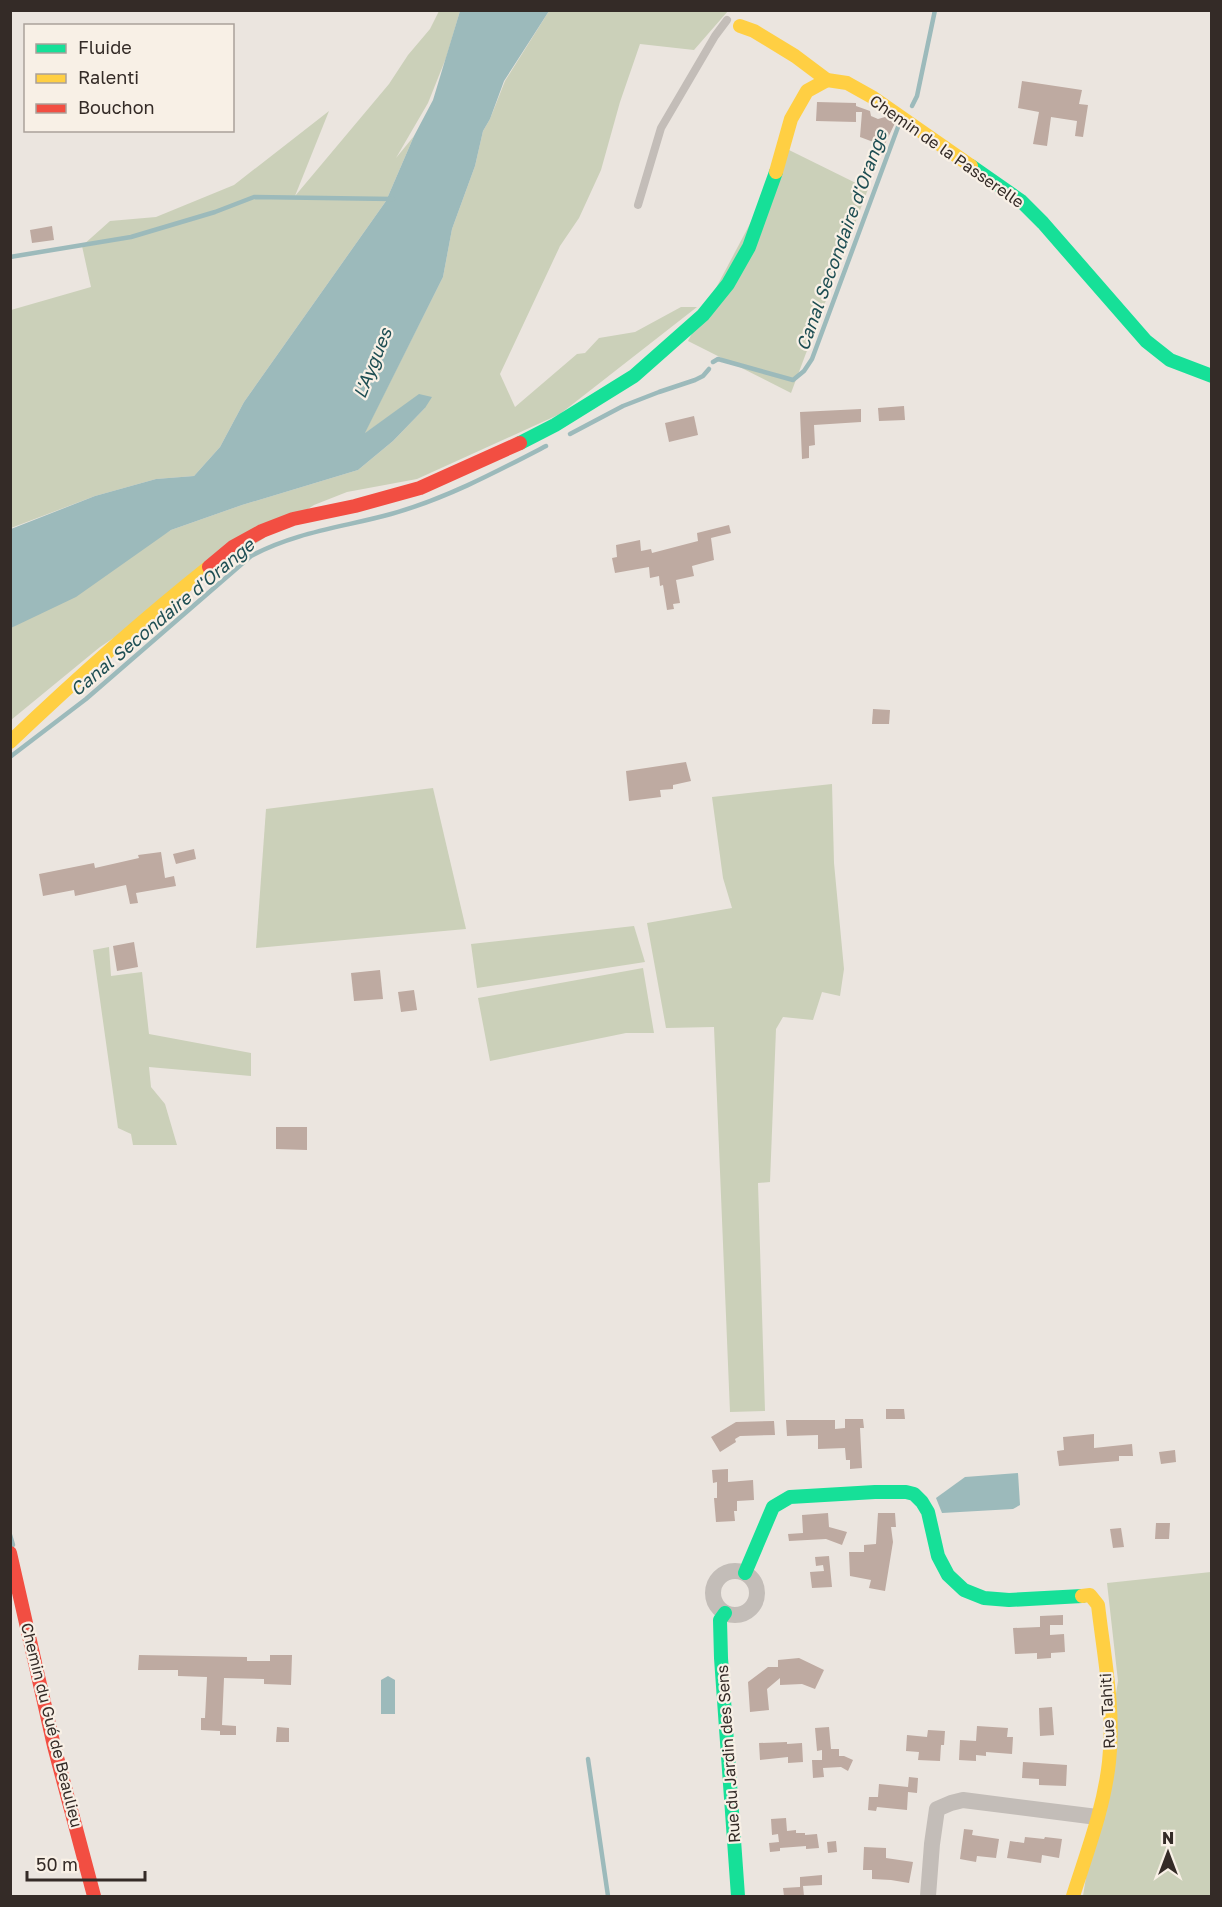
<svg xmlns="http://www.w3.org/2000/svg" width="1222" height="1907" font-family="'Golos Text',sans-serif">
	<rect width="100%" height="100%" fill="#ebe5df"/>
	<g fill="#cbd0b9">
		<path d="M439,11h21l-14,47 -18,45 -32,55 18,-22 -28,65 -142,201 -24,45 -26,29 -38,3 -61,17 -84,32v-218l80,-23 -9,-41 28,-25 46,-4 78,-32 95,-74 -34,85 94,-112 19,-29 22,-26z"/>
		<path d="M549,11h179l-34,39 -54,-6 -20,58 -19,68 -22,48 -19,28 -60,128 15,33 62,-53 8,-1 14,-15 36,-6 46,-25h16l-137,107 -143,65 -70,13 -33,13 -214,142 -89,73v-92l160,-98 71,-25 116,-35 35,-29 32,-33 -6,-13 -55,39 79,-157 9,-48 23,-63 8,-35 7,-12 15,-38z"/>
		<path d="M789,150l79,39 -77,204 -103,-52z"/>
		<path d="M832,784l2,79 10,106 -4,27 -18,-4 -9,28 -30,-3 -7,12 -6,153 -12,1 7,228 -35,1 -16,-385 -48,1 -19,-105 85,-15 -9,-30 -11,-81z"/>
		<path d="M433,788l33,141 -210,19 10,-139z"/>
		<path d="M634,926l11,36 -168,26 -6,-44z"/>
		<path d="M109,947l2,29 31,-4 7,62 102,19v23l-102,-9 2,20 14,17 12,41h-44l-2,-11 -13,-6 -25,-178z"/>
		<path d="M643,968l11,65h-28l-136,28 -12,-63z"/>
		<path d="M1211,1572v324h-128l35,-215 -11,-98z"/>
	</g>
	<g fill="#9cbabb">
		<path d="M460,11h89l-45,70 -14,38 -7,12 -8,35 -23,63 -9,48 -78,156 54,-39 13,3 -7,11 -32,33 -35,29 -116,35 -71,25 -95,67 -65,31v-99l84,-33 61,-17 38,-3 26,-29 24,-45 142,-201 28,-65 19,-36z"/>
		<path d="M1018,1473l2,32 -7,4 -71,4 -6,-15 29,-21z"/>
		<path d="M388,1676l7,4v34h-14v-34z"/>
	</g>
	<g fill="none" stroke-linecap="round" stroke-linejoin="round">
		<g stroke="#9cbabb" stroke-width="4.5">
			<path d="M912,106l5,-10 18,-86"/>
			<path d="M10,257l121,-20 84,-25 39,-15 139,2"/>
			<path d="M713,362l5,-3 75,21 11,-9 8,-12 86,-232"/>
			<path d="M570,434l53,-28 36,-14 36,-12 8,-4 6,-7"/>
			<path d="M10,757l76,-58 165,-143c44,-24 93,-29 140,-42 54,-15 105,-42 155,-68"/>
			<path d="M10,1535l3,10"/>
			<path d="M588,1759l20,137"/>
		</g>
	</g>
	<g fill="#beaaa1">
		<path d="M1022,81l60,9 -3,14 9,1 -5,32 -8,-1 2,-15 -26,-4 -4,29 -14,-2 6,-32 -21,-4z"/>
		<path d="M817,102l39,1v3l14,5 1,5 7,3 7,-2 10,6 -11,23 -24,-9 2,-25h-6v10l-40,-1z"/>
		<path d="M52,226l2,14 -22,3 -2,-13z"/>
		<path d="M904,406l1,14 -26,1 -1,-13z"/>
		<path d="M861,409v13l-47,3 1,20 -6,1v12l-7,1 -2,-47z"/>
		<path d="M694,416l4,19 -29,7 -4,-19z"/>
		<path d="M729,525l2,8 -20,5 3,22 -22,6 2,10 -18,4 4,23 -7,1 1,5 -7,1 -4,-25 -3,1 -1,-10 -9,2 -1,-11 -34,6 -3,-15 5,-1 -1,-12 24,-5 1,11 10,-2 1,4 46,-12 -1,-8z"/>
		<path d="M873,709l17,1 -1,14h-17z"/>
		<path d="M686,762l5,19 -18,4v4l-13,1 1,7 -32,4 -3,-30z"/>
		<path d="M194,849l2,10 -20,5 -3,-10z"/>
		<path d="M161,852l4,26 9,-2 2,10 -40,7 2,10 -8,1 -4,-19 -51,11 -1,-6 -31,6 -4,-22 55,-11 1,5 44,-10 -1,-3z"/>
		<path d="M134,942l4,25 -21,4 -4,-25z"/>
		<path d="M380,970l3,29 -29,2 -3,-28z"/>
		<path d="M414,990l3,20 -16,2 -3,-20z"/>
		<path d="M276,1127h31v23l-31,-1z"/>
		<path d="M886,1409h18l1,10h-19z"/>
		<path d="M845,1419h18l1,9h-4l2,40 -12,1v-9h-4l-1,-12 -27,1v-14l-31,1 -1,-16h49v9l10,-1z"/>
		<path d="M774,1421l1,14 -35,1 -5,3 1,3 -16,10 -9,-15 25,-15z"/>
		<path d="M1094,1434v14l38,-4 1,12h-14v5l-60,5 -2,-15 7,-1 -1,-13z"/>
		<path d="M1175,1450l1,12 -15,2 -2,-12z"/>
		<path d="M728,1469v13l25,-2 1,20 -17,1v10h-3l1,10 -19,1 -2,-24h3v-16l-4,1 -1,-13z"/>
		<path d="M828,1513l1,14 18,5 -5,13 -16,-6 -37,2 -1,-7 15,-1 -1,-18z"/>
		<path d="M878,1513h17l1,14h-5l2,15 -8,49 -16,-3 2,-8 -21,-4 -1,-24h15v-7l12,-1z"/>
		<path d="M1156,1523h14l-1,16h-14z"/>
		<path d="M1121,1528l3,19 -11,1 -3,-19z"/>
		<path d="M829,1556l3,31 -20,1 -2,-16 14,-1 -1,-6 -7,1 -1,-9z"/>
		<path d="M1063,1615v10h-13v10l14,-1 1,18 -14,1v5l-14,1v-6l-22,1 -2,-26 27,-1v-11z"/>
		<path d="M139,1655l108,2v4h23v-6h22l-1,30 -27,-1v-5l-40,-1 -2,47 14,1v9h-16v-4l-19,-1v-12h4l2,-41 -29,-1v-6h-40z"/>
		<path d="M799,1658l25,12 -9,19 -13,-5 -22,1v-7l-13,11 2,21 -19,2 -2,-30 20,-15h10v-7z"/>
		<path d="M1052,1707l2,28 -14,1 -1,-28z"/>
		<path d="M977,1726l31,2 -1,9h6l-1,17 -26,-2v4l-10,-1v6l-17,-1 1,-20 16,1z"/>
		<path d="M277,1727l12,1v14h-13z"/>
		<path d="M829,1727l2,22h8v7h5l9,4 -5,11 -7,-4 -18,1 1,9 -11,1 -1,-18h10v-10l-5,1 -2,-23z"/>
		<path d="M928,1730l17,1 -1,14h-3l-1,16 -22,-1 1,-8 -13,-1 1,-16 20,2z"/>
		<path d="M787,1742v2l15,-1 1,19 -15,1v-6l-28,3 -1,-17z"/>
		<path d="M1023,1762l44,3 -1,21 -27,-1v-6l-17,-1z"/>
		<path d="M909,1777l9,1 -1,15 -9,-1 -1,18 -30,-3 -1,4 -8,-1 1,-13h9l1,-13 29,3z"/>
		<path d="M786,1818l1,13 9,-1v3h9v2l12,-1 2,14 -13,1v-3l-26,2v3l-10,1 -1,-9 10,-1 -1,-8 -6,1 -1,-16z"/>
		<path d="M964,1829l9,1 -1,5 27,4 -3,19 -19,-2 -1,6 -16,-3z"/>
		<path d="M1025,1837l19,2 1,-2 17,2 -3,19 -17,-3 -1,8 -34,-5 3,-17 14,2z"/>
		<path d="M836,1841l1,11 -9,1 -1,-11z"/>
		<path d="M864,1847l22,1v10l27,4 -4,21 -18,-3 -19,-1v-9h-9z"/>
		<path d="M822,1875v10l-19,1 1,10h-20l-1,-8 17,-1v-10z"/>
	</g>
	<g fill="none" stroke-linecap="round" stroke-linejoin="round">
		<path stroke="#c3bdb8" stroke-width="8" d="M638,205l23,-77 54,-92 12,-16"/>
		<g stroke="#c3bdb8" stroke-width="16">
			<circle cx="735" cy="1593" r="22"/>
			<path d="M928,1896l4,-52 5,-35 14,-6 12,-3 134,17"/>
		</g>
		<g stroke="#16e098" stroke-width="14">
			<path d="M971,166l50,35 22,22 103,118 24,19 42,16"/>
			<path d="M520,443l35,-18 79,-49 69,-61 25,-31 21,-37 27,-75"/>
			<path d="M745,1573l28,-66 17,-10 85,-5h31l8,2 8,8 6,10 10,44 10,19 16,15 20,8 25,2 73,-4"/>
			<path d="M725,1613l-5,7 1,38 17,238"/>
		</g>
		<g stroke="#ffcf43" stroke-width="14">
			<path d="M740,26l14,5 41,25 32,24 20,3 25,14 99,69"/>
			<path d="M776,172l15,-53 16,-28 20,-11"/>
			<path d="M10,742c64,-61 130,-120 199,-175"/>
			<path d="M1073,1896c14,-44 31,-88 36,-134 6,-52 -5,-105 -11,-157l-8,-10 -8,1"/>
		</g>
		<g stroke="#f24e42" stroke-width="14">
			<path d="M209,567l24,-20 29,-16 31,-12 62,-13 65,-18 100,-45"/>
			<path d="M10,1553l44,193 40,150"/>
		</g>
	</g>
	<g text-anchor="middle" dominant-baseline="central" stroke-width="4.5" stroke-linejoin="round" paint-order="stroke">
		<g font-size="16" fill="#342b27" stroke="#f8f0e6">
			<text transform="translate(947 151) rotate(35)">Chemin de la Passerelle</text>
			<text transform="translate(1107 1711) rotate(-93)">Rue Tahiti</text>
			<text transform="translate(52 1725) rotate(76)">Chemin du Gué de Beaulieu</text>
			<text transform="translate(728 1754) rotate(-94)">Rue du Jardin des Sens</text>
		</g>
		<g font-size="18" font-style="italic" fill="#1e4e53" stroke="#f8f0e6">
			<text transform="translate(841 240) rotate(-70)">Canal Secondaire d'Orange</text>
			<text transform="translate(372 363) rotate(-68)">L'Aygues</text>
			<text transform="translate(162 617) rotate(-40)">Canal Secondaire d'Orange</text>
		</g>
	</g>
	<rect width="1222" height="1907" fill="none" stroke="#342b27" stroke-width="24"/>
	<rect x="24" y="24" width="210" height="108" fill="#f8f0e6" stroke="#aaa19a" stroke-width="1.5"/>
	<rect x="36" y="44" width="30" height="9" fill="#16e098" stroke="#aaa19a" stroke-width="1.5"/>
	<text x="78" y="54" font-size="18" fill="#342b27">Fluide</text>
	<rect x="36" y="74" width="30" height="9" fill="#ffcf43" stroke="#aaa19a" stroke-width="1.5"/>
	<text x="78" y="84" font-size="18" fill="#342b27">Ralenti</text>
	<rect x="36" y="104" width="30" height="9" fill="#f24e42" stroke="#aaa19a" stroke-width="1.5"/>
	<text x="78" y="114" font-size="18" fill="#342b27">Bouchon</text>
	<g transform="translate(1168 1853)" stroke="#f8f0e6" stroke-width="4.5" paint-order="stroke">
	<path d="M0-4.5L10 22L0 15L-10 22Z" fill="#342b27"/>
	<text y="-9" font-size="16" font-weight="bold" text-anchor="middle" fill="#342b27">N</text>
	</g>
	<path d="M27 1871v9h118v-9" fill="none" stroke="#342b27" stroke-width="3"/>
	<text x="36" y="1871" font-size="18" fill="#342b27" stroke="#f8f0e6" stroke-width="4.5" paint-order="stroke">50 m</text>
</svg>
